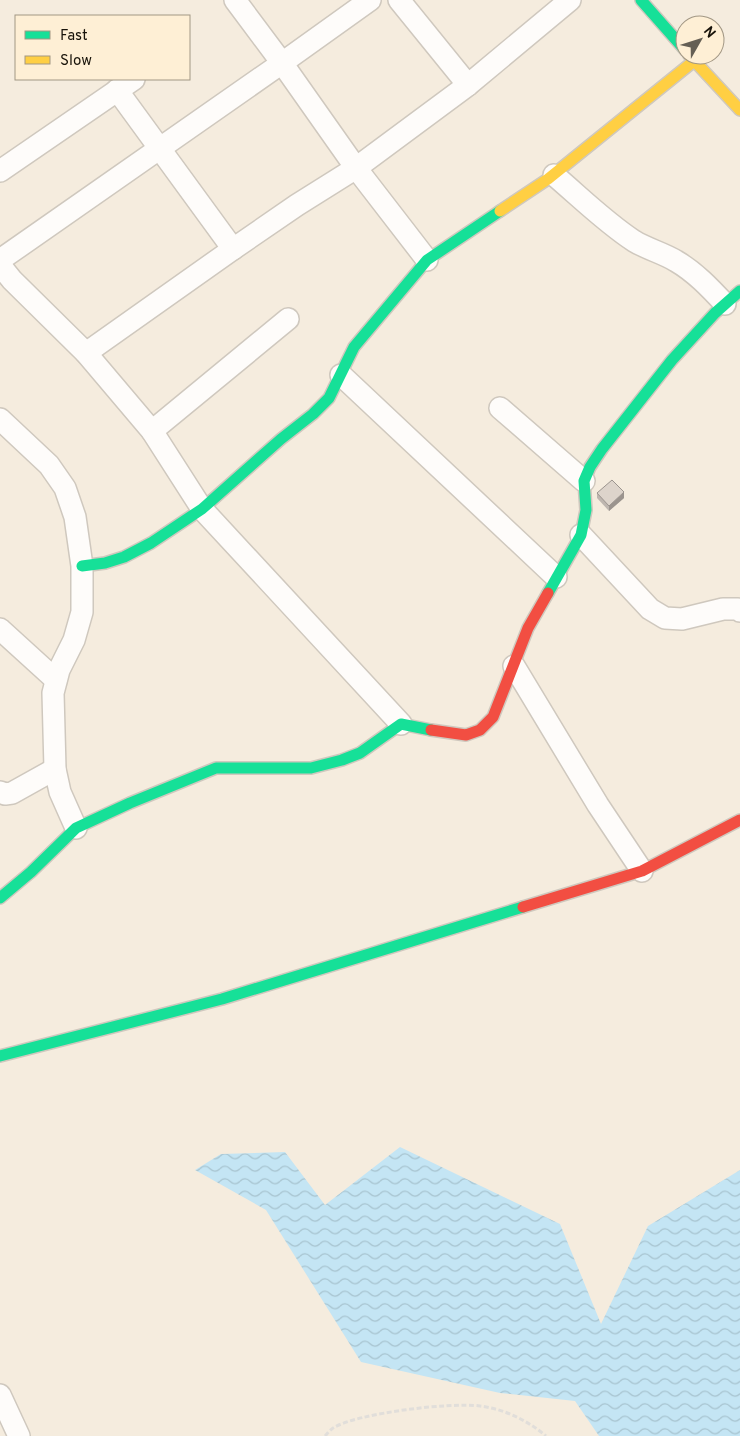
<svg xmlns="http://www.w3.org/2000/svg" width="740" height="1436" font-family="Overpass,sans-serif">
	<defs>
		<pattern id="water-waves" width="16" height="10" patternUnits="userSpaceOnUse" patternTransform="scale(1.25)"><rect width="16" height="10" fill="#c4e5f4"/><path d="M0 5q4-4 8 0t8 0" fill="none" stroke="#a8c4d0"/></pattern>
	</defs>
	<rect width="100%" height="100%" fill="#f5ecde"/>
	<path fill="url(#water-waves)" d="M400,1147l160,77 41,100 47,-98 92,-56v266h-141l-24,-35 -75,-8 -139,-31 -95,-152 -71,-40 26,-16 64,-2 40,53z"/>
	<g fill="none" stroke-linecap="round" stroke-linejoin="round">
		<g stroke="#cfc8be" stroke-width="24">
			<g id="street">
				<path d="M235,0l47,63 74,105 71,92"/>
				<path d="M399,0l69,85"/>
				<path d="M117,90l116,159"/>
				<path d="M0,171l134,-92"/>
				<path d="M554,175c26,22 51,47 80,66 13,8 29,12 42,20 19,11 34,27 49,43"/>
				<path d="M0,260l282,-197 88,-63"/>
				<path d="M0,265l12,15 74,73 66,78 50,78 199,215"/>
				<path d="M86,353l147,-104 64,-44 59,-37 112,-83 102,-85"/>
				<path d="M341,375l215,202"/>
				<path d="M500,408l84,73"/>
				<path d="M0,419l49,46 16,23 10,29 7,49v46l-8,28 -15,30 -6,23 2,76 5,23 16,36"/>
				<path d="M152,431l136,-112"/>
				<path d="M581,535l69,74 15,9 17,1 41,-10h15l2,2"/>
				<path d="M0,629l56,51"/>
				<path d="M514,666l84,139 44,66"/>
				<path d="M0,792l5,2 7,-1 43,-24"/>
				<path d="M0,1395l19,41"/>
			</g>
		</g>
		<g stroke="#cfc8be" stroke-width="14">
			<g id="fast">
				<path d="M641,0l44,50"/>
				<path d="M82,566l23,-3 19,-6 27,-14 51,-34 79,-70 32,-25 16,-16 25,-51 73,-87 73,-49"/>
				<path d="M548,593l33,-58 5,-25 -2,-29 6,-14 12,-18 70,-89 43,-47 25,-22"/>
				<path d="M0,898l31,-26 45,-44 54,-25 86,-35h95l31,-8 18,-7 41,-29 30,6"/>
				<path d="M0,1056l222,-57 301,-92"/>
			</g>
		</g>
		<g stroke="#cfc8be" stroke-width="14">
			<g id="slow">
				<path d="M689,55l51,55"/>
				<path d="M500,211l48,-32 146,-118"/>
			</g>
		</g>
		<g stroke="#cfc8be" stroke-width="14">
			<g id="jam">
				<path d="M431,730l35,5 14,-5 13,-13 35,-89 20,-35"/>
				<path d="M523,907l119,-36 98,-51"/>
			</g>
		</g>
		<path stroke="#e1deda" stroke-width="3" stroke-dasharray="5 2.5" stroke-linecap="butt" d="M325,1436c2,-2 5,-6 8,-8 24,-15 119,-26 147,-22 24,3 47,14 66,30"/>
		<use href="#street" stroke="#fefcfa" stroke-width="21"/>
		<use href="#fast" stroke="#16e098" stroke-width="11"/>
		<use href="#slow" stroke="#ffcf43" stroke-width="11"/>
		<use href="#jam" stroke="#f24e42" stroke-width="11"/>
	</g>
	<path fill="#beb6af" d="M597,493l27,5 -15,13 -12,-13z"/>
	<path fill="#9b948e" d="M624,492v6l-15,13v-5z"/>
	<path fill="#ddd4cb" stroke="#9b948e" d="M612,480l12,12 -15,14 -12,-13z"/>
	<rect x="15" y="15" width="175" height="65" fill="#feefd5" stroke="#a29784"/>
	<rect x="25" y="31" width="25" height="8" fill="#16e098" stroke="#a29784"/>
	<text x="60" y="40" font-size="15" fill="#18130a">Fast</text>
	<rect x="25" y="56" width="25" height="8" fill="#ffcf43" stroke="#a29784"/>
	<text x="60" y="65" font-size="15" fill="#18130a">Slow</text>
	<g transform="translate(700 40) rotate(51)"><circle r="24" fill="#feefd5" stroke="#a29784"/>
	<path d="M0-4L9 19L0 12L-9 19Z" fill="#655f54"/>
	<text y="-8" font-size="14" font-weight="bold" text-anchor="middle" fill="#18130a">N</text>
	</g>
</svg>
